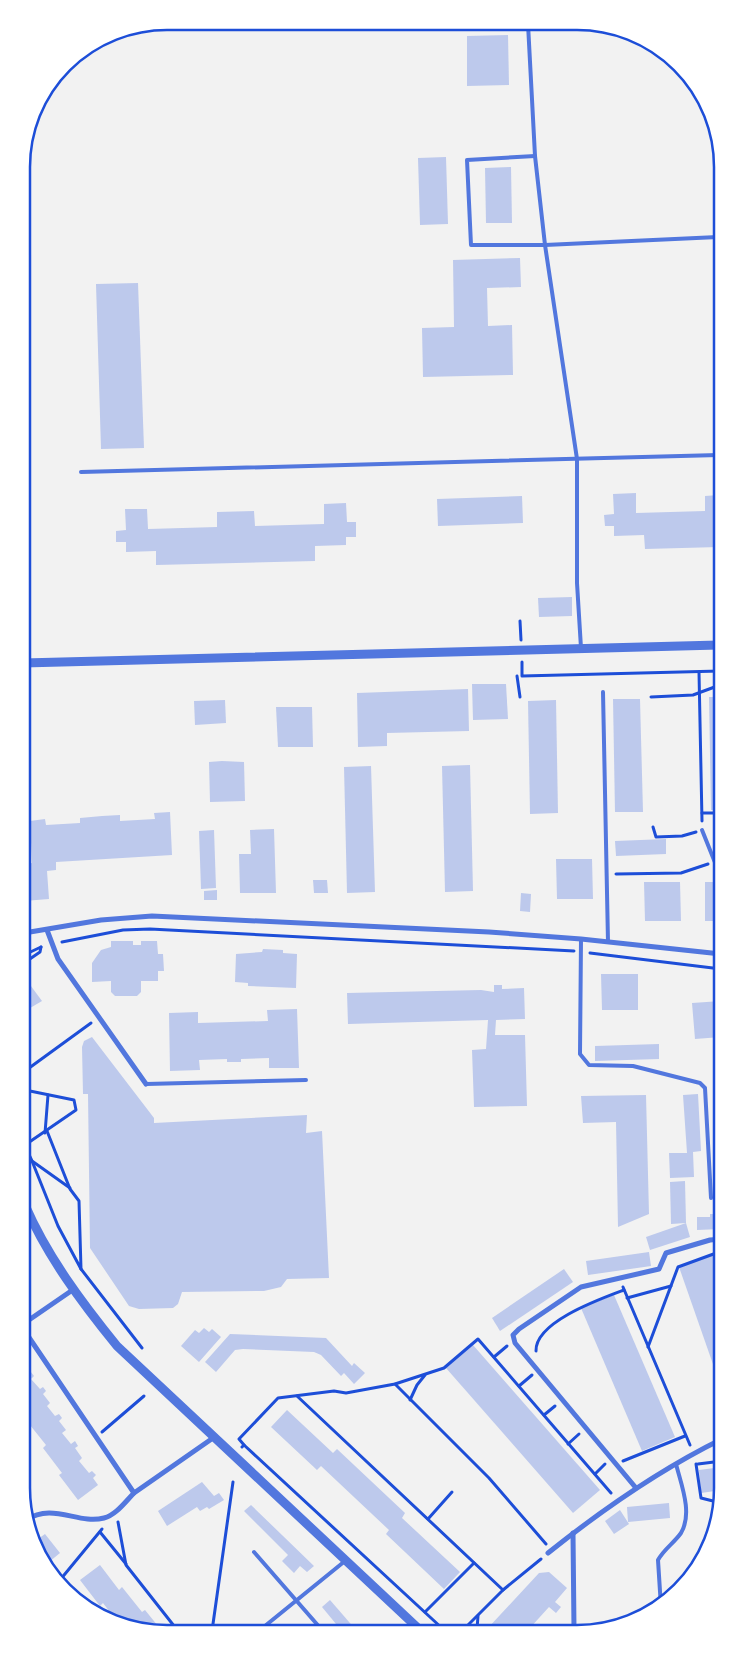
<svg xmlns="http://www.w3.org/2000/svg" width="744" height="1655" font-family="'Source Sans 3',sans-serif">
	<rect width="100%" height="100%" fill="#f2f2f2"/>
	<g fill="#bdc9ec">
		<path d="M508,35l1,50 -42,1v-50z"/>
		<path d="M446,157l2,67 -28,1 -2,-67z"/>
		<path d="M511,167l1,56h-26l-1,-55z"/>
		<path d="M520,258l1,29 -34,1 1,38 24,-1 1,50 -90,2 -1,-49 32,-1 -1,-67z"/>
		<path d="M138,283l6,165 -43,1 -5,-165z"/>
		<path d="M636,493v20l69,-2v-15l14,-1v52l-74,2 -1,-14 -30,1v-10h-9l-1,-11 10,-1 -1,-20z"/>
		<path d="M522,496l1,27 -85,3 -1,-27z"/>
		<path d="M346,503l1,19h9v15h-10v8l-31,1v15l-159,4v-14l-30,1v-10h-10v-11l10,-1 -1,-21h22l1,20 69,-2v-15l37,-1 1,15 69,-2v-20z"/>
		<path d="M572,597v19l-33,1 -1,-19z"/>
		<path d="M472,684h34l2,35 -35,1z"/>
		<path d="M468,689l1,42 -82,2v13l-29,1 -1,-54z"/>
		<path d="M709,697h11v113h-9z"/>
		<path d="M613,699h27l3,113h-28z"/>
		<path d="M225,700l1,23 -31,2 -1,-24z"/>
		<path d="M556,700l2,113 -28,1 -2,-113z"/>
		<path d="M276,707h36l1,40h-35z"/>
		<path d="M222,761l22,1 1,39 -35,1 -1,-40z"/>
		<path d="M470,765l3,126 -28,1 -3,-126z"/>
		<path d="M371,766l4,126 -28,1 -3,-126z"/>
		<path d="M170,812l2,43 -116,7v8l-9,1 2,28 -25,2v-37l8,-1 -2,-42 15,-2 1,6 34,-2v-5l22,-2 18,-1v6l35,-2 -1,-6z"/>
		<path d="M274,829l2,64h-36l-1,-39h12l-1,-24z"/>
		<path d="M214,830l2,58 -15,1 -2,-58z"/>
		<path d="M666,839v15l-50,2 -1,-15z"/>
		<path d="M556,859h36l1,40h-36z"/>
		<path d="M313,880h14l1,13h-14z"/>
		<path d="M644,882h36l1,39h-36z"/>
		<path d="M705,882h15v23h-3v16h-12z"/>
		<path d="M217,890v10h-13v-9z"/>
		<path d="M521,893l10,1 -1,18 -10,-1z"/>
		<path d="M111,941h22v4h8v-4h16l1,13h5l1,17h-6v10h-17v11l-4,4h-22l-4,-4v-11l-19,1v-19l9,-13 10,-3z"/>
		<path d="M263,949l20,1v3l14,1 -1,34 -48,-2v-3l-13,-1 1,-28 26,-2z"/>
		<path d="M601,974h37v36h-36z"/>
		<path d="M28,982l14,19 -17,10 -1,-26z"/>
		<path d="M494,985h8v4l22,-1 1,31 -29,1 -1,15h30l2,71 -53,1 -2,-57 14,-1 2,-29 -140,4 -1,-31 134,-3 13,2z"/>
		<path d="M721,1001v36l-26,2 -3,-36z"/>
		<path d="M297,1009l2,59h-30v-10l-28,1v3h-14v-3l-28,1 1,10 -30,1 -1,-58 29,-1v11l70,-2 -1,-11z"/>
		<path d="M92,1037l62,81v5l153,-8 -1,18 16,-2 7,147 -42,1 -6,8 -17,4 -82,1 -4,12 -5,4 -34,1 -10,-3 -39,-58 -2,-154h-5l-1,-47 2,-6z"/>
		<path d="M659,1044v15l-64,2v-15z"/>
		<path d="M716,1071h5v28h-4z"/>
		<path d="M698,1094l3,57 -8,1 1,25 -24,1 -1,-25h18l-4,-58z"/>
		<path d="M646,1095l3,119 -31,13 -2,-105 -33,1 -2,-27z"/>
		<rect x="717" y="1104" width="4" height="15"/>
		<path d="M685,1181l1,42 -15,1 -1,-42z"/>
		<path d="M710,1214h11v15l-24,1v-13h13z"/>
		<path d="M686,1223l4,14 -40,13 -4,-13z"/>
		<path d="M649,1252l2,14 -63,9 -2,-14z"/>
		<path d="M714,1255l8,23v112l-43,-123z"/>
		<path d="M564,1269l9,13 -73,49 -8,-13z"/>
		<path d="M614,1295l61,142 -33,14 -61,-143z"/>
		<path d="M204,1328l5,4 3,-3 9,8 -22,25 -18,-16 14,-16 4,3z"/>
		<path d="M230,1334l96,4 26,28 2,-3 11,10 -11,11 -10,-11 -3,3 -20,-21 -7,-3 -71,-3 -8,1 -19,22 -11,-10z"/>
		<path d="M473,1345l127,145 -27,23 -127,-145z"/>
		<path d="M27,1360l3,4 -3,3 7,9 -3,3 9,10 3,-2 3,4 -3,3 7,9 -3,3 8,10 4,-2 3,4 -3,3 7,9 -4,3 9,11 4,-3 3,5 -3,2 7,10 -3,3 10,12 3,-2 4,4 -3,3 5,7 -20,15 -19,-25 3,-2 -19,-25 3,-3 -20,-25 4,-2 -4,-5z"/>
		<path d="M287,1410l46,43 4,-4 68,64 -3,5 58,54 -16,17 -58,-55 3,-4 -68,-64 -4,4 -46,-43z"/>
		<path d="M722,1467v23l-21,3 -2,-23z"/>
		<path d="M202,1482l12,14 5,-3 5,7 -15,9 -2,-2 -7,4 -3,-4 -30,19 -9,-15z"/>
		<path d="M669,1503l1,15 -42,4 -1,-15z"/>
		<path d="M251,1505l63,61 -7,6 -7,-6 -6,7 -12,-12 6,-6 -44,-44z"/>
		<path d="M620,1510l9,14 -15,10 -9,-13z"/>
		<path d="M45,1534l15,19 -11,9 -16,-25 2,-2 3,4z"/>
		<path d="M100,1565l19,25 3,-3 20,25 3,-2 17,21h-23l-23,-11 -13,-17 -3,3 -20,-26z"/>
		<path d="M549,1572l18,16 -12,14 6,5 -5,6 -7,-6 -20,22h-42l52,-56z"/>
		<path d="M330,1600l26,30h-15l-19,-23z"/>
	</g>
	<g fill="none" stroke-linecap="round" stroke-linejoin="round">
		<g stroke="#1d4ed8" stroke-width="3">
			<path d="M520,621l1,19"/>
			<path d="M522,662v14l198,-5"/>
			<path d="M699,672l3,149"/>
			<path d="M517,676l3,21"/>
			<path d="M651,697l42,-2 27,-10"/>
			<path d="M702,813h18"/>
			<path d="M653,827l3,10 26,-1 14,-4"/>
			<path d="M616,874l65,-1 27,-9"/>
			<path d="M62,942l61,-12 27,-1 424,22"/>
			<path d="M590,953l131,16"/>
			<path d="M24,955l17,-8"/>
			<path d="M24,963l16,-11 1,-5"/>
			<path d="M25,1071l66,-48"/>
			<path d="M25,1090l49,10 2,10 -51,35"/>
			<path d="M45,1133l3,-38"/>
			<path d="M25,1146l7,15 38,27"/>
			<path d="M32,1161l26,65 23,43 -2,-68 -9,-12 -23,-58"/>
			<path d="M718,1251l4,9"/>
			<path d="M81,1269l61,79"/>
			<path d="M623,1287l67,158"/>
			<path d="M627,1298l44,-12"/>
			<path d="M648,1347l30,-80 41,-15"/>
			<path d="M536,1351c-1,-29 64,-52 88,-61"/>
			<path d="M494,1357l13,-11"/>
			<path d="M395,1384l94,94 57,66"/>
			<path d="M519,1386l13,-11"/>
			<path d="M297,1396l206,194 -39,39"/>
			<path d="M410,1400l7,-15 8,-10"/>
			<path d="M544,1415l11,-9"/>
			<path d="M102,1432l42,-36"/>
			<path d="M568,1444l11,-10"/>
			<path d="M244,1445l200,185"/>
			<path d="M242,1447l2,-2 -5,-6 39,-41 56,-7 12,2 49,-9 49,-16 34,-29 133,154"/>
			<path d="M623,1461l62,-25"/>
			<path d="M696,1464l5,34 20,5"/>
			<path d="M698,1464l24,-3"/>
			<path d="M595,1474l10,-10"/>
			<path d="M428,1519l24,-27"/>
			<path d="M118,1522l8,43 52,66"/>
			<path d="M100,1532l26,32"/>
			<path d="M60,1580l42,-51"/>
			<path d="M503,1590l38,-31"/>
			<path d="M425,1612l49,-49"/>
			<path d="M477,1629l1,-13"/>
			<path d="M212,1631l21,-149"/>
		</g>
		<g stroke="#5277de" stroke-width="4">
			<path d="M528,24l7,132 10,89 32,214v124l4,65"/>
			<path d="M535,156l-68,4 4,85h74l173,-8"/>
			<path d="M81,472l638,-17"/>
			<path d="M603,692l5,250"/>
			<path d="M702,830l18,45"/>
			<path d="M581,939l-1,115 9,11 44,1 67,17 5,5 6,110"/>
			<path d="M146,1084l160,-4"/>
			<path d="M254,1552l68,78"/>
			<path d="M661,1607l-3,-47c6,-11 16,-17 23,-27 12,-20 0,-49 -5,-69"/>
			<path d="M260,1630l85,-69"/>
		</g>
		<g stroke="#5277de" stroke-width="5">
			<path d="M47,930l11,29 88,125"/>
			<path d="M24,933l77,-13 51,-4 337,16 92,7 140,15"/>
			<path d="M26,1322l48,-33"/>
			<path d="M26,1333l108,160 79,-55"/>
			<path d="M636,1488l-121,-145 -2,-8 6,-6 62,-42 78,-18 7,-16 44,-13 12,-1"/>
			<path d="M26,1520c27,-18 52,5 78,-2 12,-3 21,-16 30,-25"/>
			<path d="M573,1533l1,96"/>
			<path d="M548,1553c55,-44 111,-83 174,-114"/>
		</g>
		<g stroke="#5277de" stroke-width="9">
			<path d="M23,663l696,-18"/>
			<path d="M25,1205c22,51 57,98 92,141l303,284"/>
		</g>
	</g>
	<path d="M0 0H744V1655H0ZM167 30H577A137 137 0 0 1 714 167V1488A137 137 0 0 1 577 1625H167A137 137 0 0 1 30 1488V167A137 137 0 0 1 167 30Z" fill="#fff" fill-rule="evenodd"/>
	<path fill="none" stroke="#1d4ed8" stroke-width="2.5" d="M167 30H577A137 137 0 0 1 714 167V1488A137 137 0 0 1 577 1625H167A137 137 0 0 1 30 1488V167A137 137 0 0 1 167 30Z"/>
</svg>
